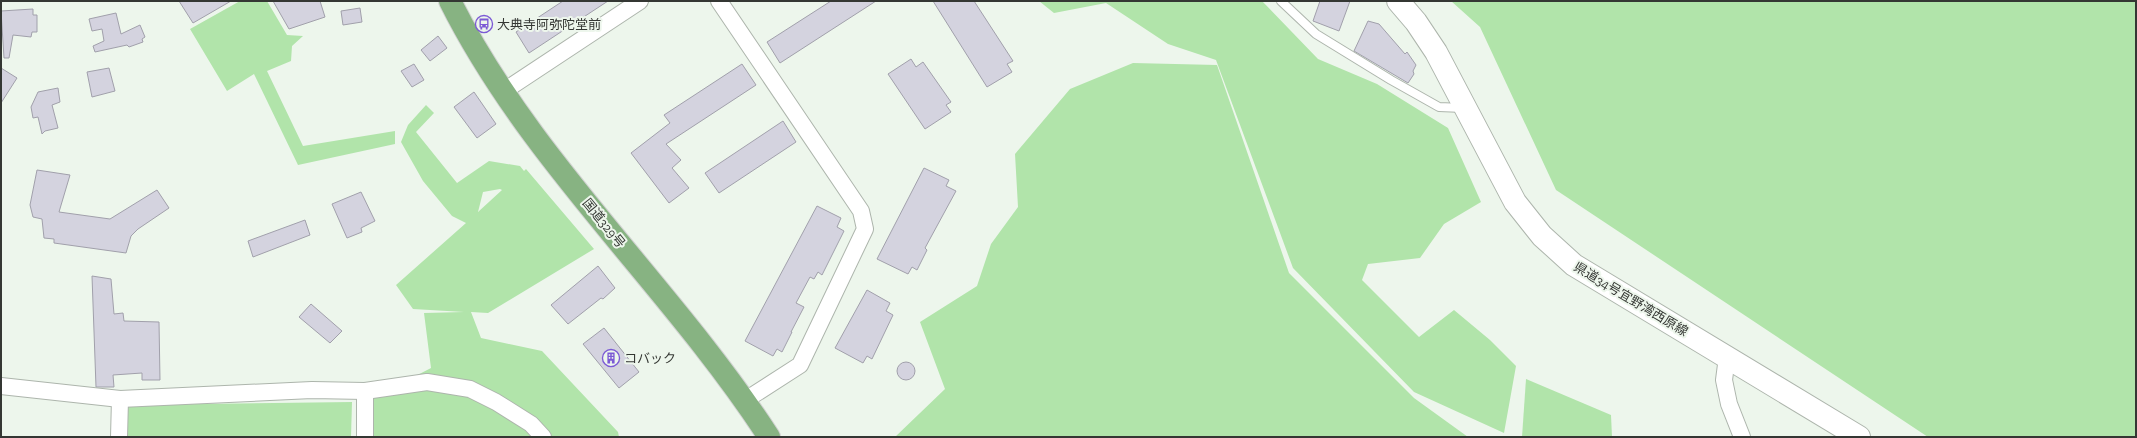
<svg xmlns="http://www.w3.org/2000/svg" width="2137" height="438" font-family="'Zilla Slab','Noto Sans JP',serif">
	<rect width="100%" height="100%" fill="#edf6ec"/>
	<g fill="#b1e4aa" fill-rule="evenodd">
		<path d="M240,1h27l20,34 16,1 -11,10 -1,15 -24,10 36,75 92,-15v13l-97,21 -44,-91 -27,17 -37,-62z"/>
		<path d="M1039,1h223l56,58 59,25 71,44 33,74 -37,22 -24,34 -52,6 -6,16 57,57 35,-27 36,30 26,26 -12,67 -90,-41 -121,-124 -77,-208 -48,-16 -62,-41 -52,10z"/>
		<path d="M1451,1h685v436h-208l-372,-247 -76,-163z"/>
		<path d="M1133,63l84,2 72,208 125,125 54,39h-573l50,-48 -25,-67 57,-36 14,-42 27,-37 -3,-53 55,-65z"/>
		<path d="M426,105l8,8 -18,19 41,51 32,-22 31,5 4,5 2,-2 68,80 -106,64 -17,-1 10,26 61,13 76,81 1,5h-246v-39l58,-30 -7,-55 40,-1 -51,-3 -17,-24 70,-62 -14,-7 -29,-35 -22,-39 7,-17zM500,189l2,1 -24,22 5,-20z"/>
		<path d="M1526,379l85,36 1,22h-90z"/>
		<path d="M352,402l-1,35h-225v-32z"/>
	</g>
	<g fill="#d4d3df" stroke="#a1a0ab">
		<path d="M179,1h52l-38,22z"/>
		<path d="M273,1h47l5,16 -36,12z"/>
		<path d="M563,1h45l-79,52 -13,-21z"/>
		<path d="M831,1h45l-96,62 -13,-21z"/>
		<path d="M933,1h41l39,60 -6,3 5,8 -25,15z"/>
		<path d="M1320,1h30l-11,30 -26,-10z"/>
		<path d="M360,8l2,14 -19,3 -2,-14z"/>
		<path d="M33,9v6h4v17h-5l-1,5 -18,-2 -4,23h-5l-3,-47z"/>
		<path d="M116,13l5,21 19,-9 5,12 -3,2 1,3 -14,5 -2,-2 -32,7 -2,-6 11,-5 -2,-12 -10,2 -3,-12z"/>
		<path d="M1368,21l11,3 26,30 2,-2 9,13 -3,6 1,3 -6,9 -54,-32z"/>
		<path d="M438,36l9,12 -17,13 -9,-11z"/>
		<path d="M911,59l5,8 7,-5 28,40 -5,3 5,7 -26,17 -37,-55z"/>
		<path d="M414,64l10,16 -12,7 -11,-16z"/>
		<path d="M742,64l14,21 -90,59 15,16 -9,8 17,20 -20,15 -38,-50 39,-30 -6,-8z"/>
		<path d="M1,68l16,10 -16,25z"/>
		<path d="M109,68l6,23 -23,6 -5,-25z"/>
		<path d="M58,88l2,14 -8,3 6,23 -13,3 -3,3 -4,-17 -5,1 -2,-11 7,-15z"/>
		<path d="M474,92l22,32 -19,14 -23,-31z"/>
		<path d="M783,121l13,21 -77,51 -14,-20z"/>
		<path d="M924,168l25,12 -3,6 10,5 -31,57 2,2 -10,20 -5,-3 -4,7 -31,-15z"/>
		<path d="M37,170l33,5 -11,37 51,7 47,-29 12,18 -31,21 -7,7 -5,17 -72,-10v-4l-10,-1 -2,-19 -9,-2 -3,-12z"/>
		<path d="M361,192l14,29 -14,7 1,4 -15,6 -15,-34z"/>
		<path d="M817,206l24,12 -4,9 7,4 -22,44 -4,-3 -4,7 -4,-2 -14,26 8,4 -13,25h1l-10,20 -5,-3 -4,7 -28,-15z"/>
		<path d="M305,220l5,15 -57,22 -5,-16z"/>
		<path d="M598,266l17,22 -12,11 -2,-1 -33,26 -17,-19z"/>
		<path d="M92,276l19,3 3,35 9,-1 1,8 35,1 1,58h-18v-7l-29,2 1,12h-18z"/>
		<path d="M867,290l23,13 -4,8 7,4 -21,44 -5,-3 -4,7 -28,-15z"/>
		<path d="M311,304l31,27 -12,12 -31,-26z"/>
		<path d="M604,328l35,44 -20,16 -36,-44z"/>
		<circle cx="906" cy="371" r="9"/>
	</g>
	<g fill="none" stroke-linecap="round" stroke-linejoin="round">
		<g stroke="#adb5ac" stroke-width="10">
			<path id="service" d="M1281,1l35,33 75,46 48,27 24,1"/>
		</g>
		<g stroke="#adb5ac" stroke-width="18">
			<g id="minor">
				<path d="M719,1l142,210 4,18 -65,136 -56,36"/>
				<path d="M504,91l136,-90"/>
				<path d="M1727,357l-3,23 5,24 13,33"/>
				<path d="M1,386l119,13 192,-9 53,1 62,-9 43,7 26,13 35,22 12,13"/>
				<path d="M365,391v46"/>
				<path d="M119,437l1,-38"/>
			</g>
		</g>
		<g stroke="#adb5ac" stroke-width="24">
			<path id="secondary" d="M1398,1l18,21 20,30 79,150 27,34 32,29 285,172"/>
		</g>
		<g stroke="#d2d3d2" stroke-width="24">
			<path id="trunk" d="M450,1c81,162 221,285 319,436"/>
		</g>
		<use href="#service" stroke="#fff" stroke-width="8"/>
		<use href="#minor" stroke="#fff" stroke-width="16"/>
		<use href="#secondary" stroke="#fff" stroke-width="22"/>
		<use href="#trunk" stroke="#87b382" stroke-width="22"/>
	</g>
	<defs>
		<g id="bus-ring" transform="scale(0.9)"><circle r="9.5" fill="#edf6ec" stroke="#7c5ad5" stroke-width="1.5"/><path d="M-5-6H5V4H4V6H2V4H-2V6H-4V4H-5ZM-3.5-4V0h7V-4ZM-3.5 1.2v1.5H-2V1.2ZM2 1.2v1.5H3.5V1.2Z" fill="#7c5ad5"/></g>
		<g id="building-ring" transform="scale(0.9)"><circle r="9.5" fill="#edf6ec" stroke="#7c5ad5" stroke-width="1.5"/><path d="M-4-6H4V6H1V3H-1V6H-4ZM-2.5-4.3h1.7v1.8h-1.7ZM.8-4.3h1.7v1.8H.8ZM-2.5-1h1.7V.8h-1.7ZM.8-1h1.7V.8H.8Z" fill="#7c5ad5"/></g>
	</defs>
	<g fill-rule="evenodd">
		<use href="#bus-ring" x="484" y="24"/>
		<use href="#building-ring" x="611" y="358"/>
	</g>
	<g text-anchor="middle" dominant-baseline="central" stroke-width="4" stroke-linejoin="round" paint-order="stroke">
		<g font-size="13" fill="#343733" stroke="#edf6ec" text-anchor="start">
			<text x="497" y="24">大典寺阿弥陀堂前</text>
			<text x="624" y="358">コバック</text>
		</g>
		<g font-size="13" fill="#343733" stroke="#edf6ec">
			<text transform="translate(604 223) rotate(51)">国道329号</text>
			<text transform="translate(1631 299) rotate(31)">県道34号宜野湾西原線</text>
		</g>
	</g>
	<rect width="2137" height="438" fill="none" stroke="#343733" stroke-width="4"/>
</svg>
